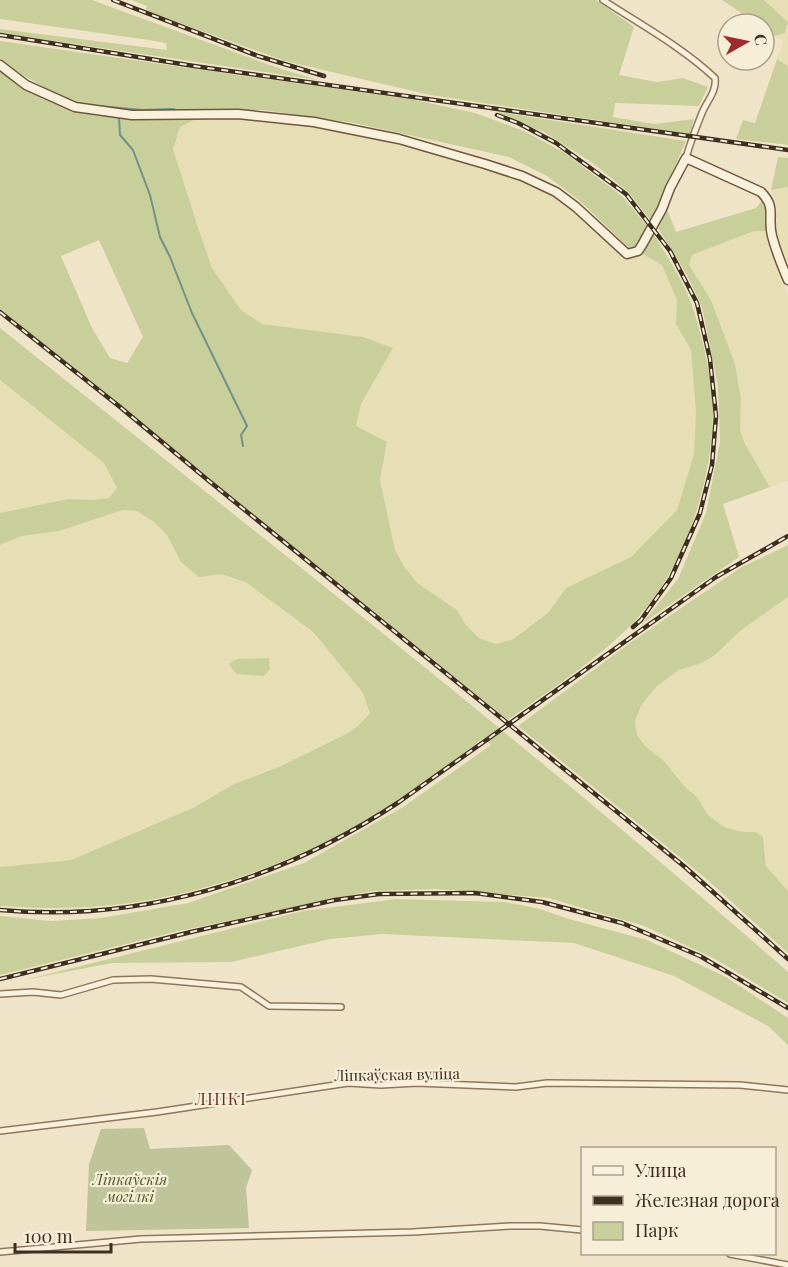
<svg xmlns="http://www.w3.org/2000/svg" width="788" height="1267" font-family="'Playfair Display',serif">
	<rect width="100%" height="100%" fill="#f0e4c8"/>
	<g fill="#e6deb5">
		<path d="M764,0h24v22z"/>
		<path d="M788,27v39l-11,-7 6,-18 -8,-5 10,-3z"/>
		<path d="M198,118l60,1 94,14 167,44 40,22 25,21 39,36 12,2 6,-5 21,12 15,35v24l14,26 5,62 -2,42 -17,56 -46,47 -65,31 -18,25 -36,26 -15,5 -18,-6 -13,-13 -9,-15 -41,-28 -12,-16 -9,-16 -15,-70 7,-38 -31,-16 5,-22 32,-56 -30,-11 -101,-13 -21,-14 -29,-42 -39,-119 7,-22z"/>
		<path d="M788,187v77l-11,-31 -1,-31 -5,-12z"/>
		<path d="M754,231h14l2,16 18,48v186l-18,6 -25,-43 -5,-14 1,-31 -6,-35 -46,-99 3,-10z"/>
		<path d="M0,380l104,83 14,25 -9,10 -17,2 -24,-1 -68,14z"/>
		<path d="M123,510l14,1 17,11 13,13 14,27 66,21 66,50 50,60 8,20 -13,13 -12,8 -65,32 -49,19 -37,22 -124,53 -71,7v-322l22,-9 37,-5z"/>
		<path d="M788,597v294l-22,-25 -1,-19 -10,-15h-12l-19,-5 -16,-12 -11,-18 -12,-10 -22,-27 -17,-13 -9,-12 -2,-14 7,-17 15,-18 22,-16 23,-7 12,-6 26,-26z"/>
	</g>
	<g fill="#c9cf9b" fill-rule="evenodd">
		<path d="M0,0h92l183,67 43,13 -318,-47v-4l167,21 -1,-7 -17,-3 -149,-21z"/>
		<path d="M131,0h465l38,27 -15,48 38,7 26,-4 25,9 -9,19 -84,-3 -2,14 41,7 40,-5 -4,15 -260,-39 -145,-34 -139,-50 1,-5z"/>
		<path d="M722,0h42l24,22 -3,11 -10,3 -11,-8v-4h-6z"/>
		<path d="M0,41l415,59 60,13 49,18 41,22 58,44 25,30 -10,20 -7,3 -51,-49 -33,-25 -38,-19 -155,-34 -91,-13h-121l-47,-4 -28,-6 -59,-33 -8,-8z"/>
		<path d="M777,59l11,7v79l-52,-6 7,-19 12,3z"/>
		<path d="M0,72l43,27 36,14 54,6 65,-1 -18,9 -7,22 25,78 14,41 29,42 21,14 101,13 30,11 -32,56 -5,22 31,16 -7,38 15,70 9,16 12,16 41,28 9,15 13,13 17,6 17,-5 35,-26 18,-25 65,-31 46,-47 17,-56 2,-42 -5,-62 -15,-26 1,-24 -15,-35 -21,-12 12,-20c16,27 35,54 43,85 8,26 18,71 17,98 -2,70 -30,156 -80,207 -37,38 -82,66 -125,97l-508,-411zM99,240l44,97 -16,26 -17,-5 -18,-30 -31,-72z"/>
		<path d="M499,112l187,29 -35,80 -23,-29 -34,-28 -50,-32 -46,-17z"/>
		<path d="M778,157l10,1v29l-17,3z"/>
		<path d="M763,199l6,13 -1,19h-14l-62,24 -3,10 22,35 24,64 6,35 -1,31 5,14 25,43 -47,17 16,53 -97,67 36,-45 28,-66 14,-71 -2,-56 -16,-79 -15,-32 -29,-47 9,-19 9,23 80,-24z"/>
		<path d="M0,328c265,212 533,420 788,644v31l-73,-44 -71,-33 -96,-28 -112,-9 -64,2 -193,40 -179,44v-59l51,5 50,-3 87,-15 116,-40 99,-56 88,-62 -7,-7c-32,23 -63,48 -96,69 -79,50 -172,85 -265,97 -40,5 -83,5 -123,2v-39l71,-7 124,-53 37,-22 49,-19 65,-32 12,-8 12,-13 -7,-20 -50,-61 -66,-49 -26,-9 -22,3 -18,-15 -14,-27 -13,-13 -17,-11 -14,-1 -64,21 -37,5 -22,9v-32l68,-14 24,1 17,-2 8,-10 -13,-25 -104,-83z"/>
		<path d="M788,545v52l-48,34 -26,25 -12,7 -23,7 -22,16 -15,18 -7,17 2,14 9,12 17,13 22,27 12,10 11,18 16,12 19,5h12l8,5 3,29 22,25v62l-85,-77 -185,-150 116,-86 106,-72z"/>
		<path d="M269,658l1,11 -6,7 -28,-2 -7,-10 8,-5z"/>
		<path d="M396,899l109,3 35,7 29,10 78,21 79,37 62,41v27l-20,-19 -94,-50 -100,-33 -192,-9 -52,5 -99,23 -119,1 -88,17 279,-69z"/>
	</g>
	<path fill="#bfc49a" d="M144,1128l6,21 79,-4 23,25 -6,18 3,40 -163,3 3,-67 12,-35z"/>
	<g fill="none" stroke-linecap="round" stroke-linejoin="round">
		<g stroke="#6f938a" stroke-width="2">
			<path d="M98,106l44,4 32,-1"/>
			<path d="M119,117l1,18 13,15 17,45 10,42 10,20 22,56 55,113 -6,9 2,11"/>
		</g>
		<g stroke="#8d765c" stroke-width="8">
			<g id="street">
				<path d="M603,0c38,25 79,47 112,78 2,13 -8,23 -13,35 -6,15 -12,30 -16,45"/>
				<path d="M0,994l33,-2 28,3 52,-15 38,-1 90,8 28,19 72,1"/>
				<path d="M0,1131l157,-19 191,-29 33,2 36,-2 99,4 31,-4 193,2 48,5"/>
				<path d="M0,1252l141,-13 272,-7 97,-6h30l42,4"/>
				<path d="M730,1254l58,11"/>
			</g>
		</g>
		<g stroke="#6f573f" stroke-width="11">
			<path id="secondary" d="M0,65l26,20 49,22 57,8 106,-1 76,8 85,17 86,25 37,12 34,16 20,15 51,47 11,-3 4,-6 20,-36 8,-21 16,-30 75,34c16,16 6,24 11,44 4,15 10,30 16,44"/>
		</g>
		<use href="#street" stroke="#faf1dc" stroke-width="5"/>
		<use href="#secondary" stroke="#faf1dc" stroke-width="8"/>
		<g stroke="#3d2e20" stroke-width="4.5">
			<g id="rail">
				<path d="M113,0l145,56 66,20"/>
				<path d="M0,35l194,31 594,84"/>
				<path d="M497,115l21,8 38,20 70,51 44,57 27,52 13,56 6,57 -4,49 -12,48 -29,65 -30,42 -8,7"/>
				<path d="M0,312l120,95 89,74 476,386 103,92"/>
				<path d="M0,910c142,13 281,-30 399,-108l317,-225 72,-41"/>
				<path d="M0,979l191,-47 144,-32 44,-6 96,-1 67,9 80,21 78,33 88,52"/>
			</g>
		</g>
		<use href="#rail" stroke="#f7eed8" stroke-width="2" stroke-dasharray="7" stroke-linecap="butt"/>
	</g>
	<g text-anchor="middle" dominant-baseline="central" stroke-width="4.5" stroke-linejoin="round" paint-order="stroke">
		<g font-size="15" fill="#3d2e20" stroke="#f7eed8">
			<text transform="translate(397 1074) rotate(-1)">Ліпкаўская вуліца</text>
		</g>
		<g font-size="15" font-style="italic" fill="#4d5a26" stroke="#f7eed8">
			<text x="130" y="1179">Ліпкаўскія<tspan x="130" dy="17">могілкі</tspan></text>
		</g>
		<g font-size="16" letter-spacing="1.5" fill="#6b2e1e" stroke="#f7eed8">
			<text x="221" y="1098">ЛІПКІ</text>
		</g>
	</g>
	<rect x="581" y="1147" width="195" height="108" fill="#f7eed8" stroke="#ada18e" stroke-width="1.5"/>
	<rect x="593" y="1166" width="30" height="9" fill="#faf1dc" stroke="#ada18e" stroke-width="1.5"/>
	<text x="635" y="1177" font-size="18" fill="#3d2e20">Улица</text>
	<rect x="593" y="1196" width="30" height="9" fill="#3d2e20" stroke="#ada18e" stroke-width="1.5"/>
	<text x="635" y="1207" font-size="18" fill="#3d2e20">Железная дорога</text>
	<rect x="593" y="1222" width="30" height="18" fill="#c9cf9b" stroke="#ada18e" stroke-width="1.5"/>
	<text x="635" y="1237" font-size="18" fill="#3d2e20">Парк</text>
	<g transform="translate(746 42) rotate(81)"><circle r="28" fill="#f7eed8" stroke="#ada18e" stroke-width="1.5"/>
	<path d="M0-4.5L10 22L0 15L-10 22Z" fill="#9e2a2b"/>
	<text y="-9" font-size="16" font-weight="bold" text-anchor="middle" fill="#3d2e20">С</text>
	</g>
	<path d="M15 1243v9h96v-9" fill="none" stroke="#3d2e20" stroke-width="3"/>
	<text x="24" y="1243" font-size="18" fill="#3d2e20" stroke="#f7eed8" stroke-width="4.5" paint-order="stroke">100 m</text>
</svg>
